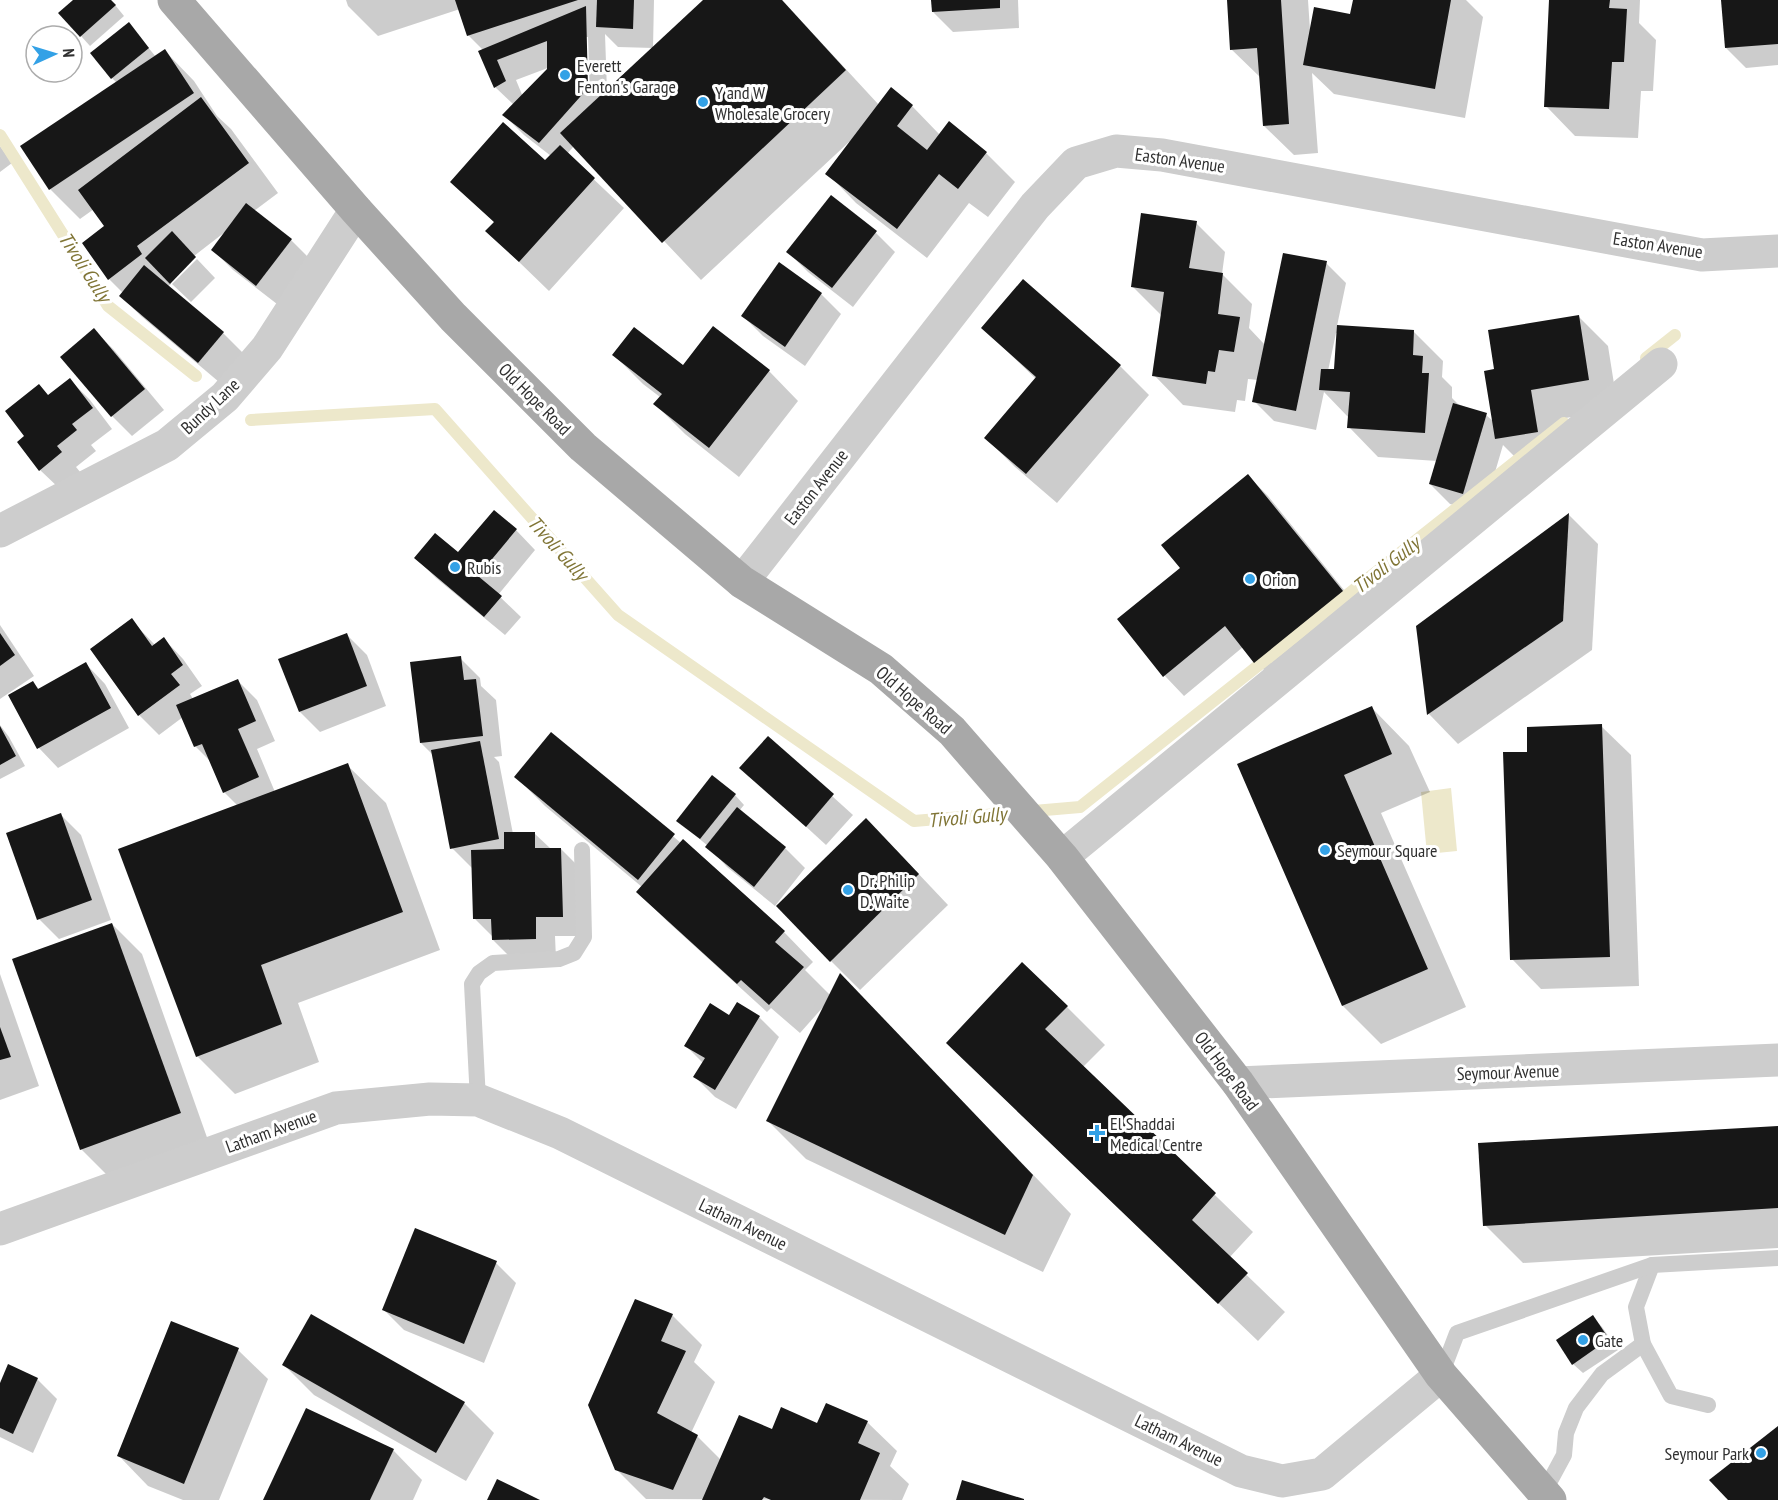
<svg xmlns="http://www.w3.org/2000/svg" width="1778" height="1500" font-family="'PT Sans Narrow',sans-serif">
	<rect width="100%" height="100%" fill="#fff"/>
	<path fill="#ede8cb" d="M1451,788l6,63 -30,3 -6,-62z"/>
	<g fill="#0003" fill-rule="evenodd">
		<path d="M75,0h36l13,16 -34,30 -9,-10z"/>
		<path d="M346,0h308l-1,48 -35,-1 -13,-13 2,57 98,-91h77l97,105 12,-15 21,16 28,29 46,18 29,29 -27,35 -19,-14 -42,55 -71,-55 -29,-30 23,-30 -1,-1 -148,138 -127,-134 -7,8 57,54 -75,83 -62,-60 8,-8 -43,-41 93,-20 6,-6 -27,-21 -20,-20 10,-10 -19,-18 -11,-36 -16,-16 -8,-26 -82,27 -30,-30zM585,37h3l2,59h-3zM553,66l-30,31 -7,-17z"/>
		<path d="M932,0h86l1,28 -66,4 -20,-20z"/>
		<path d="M1228,0h80l2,30 42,-14 2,-16h112l17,17 -18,101 -131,-24 -22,-21 6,80 -24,2 -30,-29 -3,-48 -30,-29z"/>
		<path d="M1551,0h89l-1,23 17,17 -3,51h-12l-3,47 -63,-2 -29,-30z"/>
		<path d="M1722,0h56v65l-32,3 -20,-20z"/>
		<path d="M129,24l27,33 9,-6 29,30 23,35 14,13 47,64 -24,18 37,29 20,20 -34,44 -44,-34 -20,-20 12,-18 -31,24 -25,26 2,2 -4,3 56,46 20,20 -24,29 -78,-66 -20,-20 2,-3 -14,-14 -3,-53 -12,-17 -14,10 -30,-30 -28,-42 95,-64 -5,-5z"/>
		<path d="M0,146l12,17 -12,9z"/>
		<path d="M1196,223l29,29 -3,22 30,30 -3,24 16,17 61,-82 20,20 -9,43 77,6 29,29 -1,16 10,10v11l6,6 28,11 8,7 2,-52 82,-54 30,30 10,63 -58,10 6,42 -40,7 -23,-23 -20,68 -33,-9 -20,-20 7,-23 -59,-4 -29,-30v-9l-25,-26 -8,38 -42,-9 -20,-20 4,-21 -10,-1 -3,22 -8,-1 -2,12 -52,-7 -29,-30 8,-59 -30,-30zM1336,333h2l-3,38h-7z"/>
		<path d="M876,233l19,19 -42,55 -45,-35 -20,-20z"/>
		<path d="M197,259l18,19 -24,24 -19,-18z"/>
		<path d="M821,294l20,20 -36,52 -42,-30 -20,-20z"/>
		<path d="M983,328l137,38 29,29 -92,108 -42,-36 -29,-29 50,-59z"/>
		<path d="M94,330l20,20 50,60 -32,26 -20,-20z"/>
		<path d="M614,355l69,12 86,4 29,30 -59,76 -54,-43 -30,-30 5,-7 -17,-13z"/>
		<path d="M70,380l20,20 22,29 -21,16 5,6 -20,16 5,6 -21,16 -20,-19 -14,-34z"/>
		<path d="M1248,476l20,20 93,115 -86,71 -32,-35 -59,49 -19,-20 17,-108z"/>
		<path d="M1569,515l29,29 -6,106 -134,94 -29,-30 -12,-88z"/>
		<path d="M516,530l19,20 -37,45 23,22 -16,18 -69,-57 -20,-20 42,-4z"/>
		<path d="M131,620l24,25 9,-6 19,20 19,27 -12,8 3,5 44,-19 20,20 18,41 -18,8 18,43 72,-27 39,38 54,147 -142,53 21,59 -84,32 -38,-38 41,-250 -14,-14 -12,-29 -17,-17 -12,-29 -24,18 -20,-20z"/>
		<path d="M0,625l34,51 -34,23z"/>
		<path d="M347,635l20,20 19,51 -66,26 -20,-20z"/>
		<path d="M460,658l20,20 1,8 15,14 6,56 -8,1 5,5 14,72 21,-1 17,16h10l20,20 1,67h-27l1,23 -43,1 -20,-20v-3l-19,-19 -2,-50 -20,-20 -19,-93 -12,-12z"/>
		<path d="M86,664l19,20 24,44 -71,40 -19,-20 -6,-65 7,7z"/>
		<path d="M1371,707l38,39 21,46 -49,21 85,194 -85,37 -38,-38 -104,-241z"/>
		<path d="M0,725l9,12 16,29 -25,13z"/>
		<path d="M1601,726l30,29 8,231 -98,3 -29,-30 17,-206z"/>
		<path d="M551,734l130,109 2,-2 101,91 29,30 -8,8 25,25 48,19 193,200 -28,58 -237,-113 -38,-38 56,-115 -24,27 -29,-25 -4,4 -100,-91 -29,-29 4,-5 -97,-81 -29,-29z"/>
		<path d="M768,738l85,77 -27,30 -84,-77z"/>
		<path d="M735,795l9,10 -5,6 46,37 20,20 -30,38 -48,-39 -19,-21 -30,-25z"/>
		<path d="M61,815l20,20 30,85 -52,19 -20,-20z"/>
		<path d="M895,849l53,56 -88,85 -29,-29z"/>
		<path d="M112,924l30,30 67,189 -98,36 -30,-30z"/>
		<path d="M0,974l39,112 -39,14z"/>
		<path d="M1067,1007l38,38 -22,22 170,165 -24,26 56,54 -27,29 -272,-260z"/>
		<path d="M730,1017h29l20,20 -43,72 -21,-12 -20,-20 8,-14 -17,-17z"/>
		<path d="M1778,1127v121l-255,15 -38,-38z"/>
		<path d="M415,1230l81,33 20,20 -32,80 -80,-33 -20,-20z"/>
		<path d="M672,1315l30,30 -8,17 21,20 -24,51 6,3 24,24 51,-29 46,-6 49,-3 30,29 -7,15 19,18 -7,16 -256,-1 -30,-30 -26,-64z"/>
		<path d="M1593,1317l9,10 16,23 -35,23 -10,-9z"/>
		<path d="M172,1323l66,27 30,29 -49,121h-36l-35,-14 -29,-30z"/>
		<path d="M284,1365l180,38 30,30 -28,48 -152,-86z"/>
		<path d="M37,1379l20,20 -24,54 -33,-16v-50z"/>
		<path d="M393,1450l29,30 -9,20h-148z"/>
	</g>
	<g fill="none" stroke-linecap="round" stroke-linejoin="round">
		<g stroke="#ede8cb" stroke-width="12">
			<path d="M0,135l108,171 88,70"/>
			<path d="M1646,358l29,-23"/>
			<path d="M251,420l184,-11 183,206 296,206 166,-14 484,-384"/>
		</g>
	</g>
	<g fill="#171717">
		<path d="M73,0h38l5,5 -36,32 -22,-24z"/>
		<path d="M455,0h123l-111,36z"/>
		<path d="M597,0h37l-1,29 -37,-2z"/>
		<path d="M703,0h79l64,70 -184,173 -102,-110z"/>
		<path d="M931,0h69v8l-68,4z"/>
		<path d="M1227,0h54l8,124 -26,2 -6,-78 -27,2z"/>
		<path d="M1353,0h98l-16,89 -132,-24 11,-58 36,7z"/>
		<path d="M1549,0h61l-1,8 18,1 -3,53h-12l-3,47 -65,-2z"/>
		<path d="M1721,0h57v44l-53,4z"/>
		<path d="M586,6l2,82 -49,55 -37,-28 45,-46v-28l-50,19 9,21 -12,7 -16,-37z"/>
		<path d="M129,22l20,26 -38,31 -21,-26z"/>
		<path d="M165,49l29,44 -145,97 -29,-44z"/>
		<path d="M891,87l22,18 -16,21 30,24 22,-29 38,31 -29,37 -19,-15 -42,55 -72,-55z"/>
		<path d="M201,97l48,66 -112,83 5,8 -34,26 -26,-37 22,-17 -26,-36z"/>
		<path d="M503,122l42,38 15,-15 35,33 -76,84 -34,-31 9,-9 -44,-40z"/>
		<path d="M831,195l46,36 -45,57 -46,-36z"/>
		<path d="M246,203l46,36 -36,47 -45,-36z"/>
		<path d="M1141,213l56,8 -8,47 34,5 -5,41 22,3 -6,35 -15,-2 -4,22 -7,-1 -2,13 -54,-8 12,-84 -33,-5z"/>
		<path d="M172,231l24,26 -26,27 -25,-26z"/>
		<path d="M1283,253l44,8 -31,150 -44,-9z"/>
		<path d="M779,262l43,31 -37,54 -44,-31z"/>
		<path d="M144,265l80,67 -26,31 -79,-67z"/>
		<path d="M1023,279l98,86 -95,109 -42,-36 52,-61 -55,-49z"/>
		<path d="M1579,315l10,65 -58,10 7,42 -43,7 -11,-68 10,-2 -6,-39z"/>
		<path d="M1337,325l77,5 -1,25 10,1 -1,17h7l-4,60 -78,-5 3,-36 -31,-2 2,-21h13z"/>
		<path d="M713,326l57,44 -61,78 -56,-44 9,-10 -50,-39 22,-28 49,38z"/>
		<path d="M94,328l51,61 -34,28 -51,-60z"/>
		<path d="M70,378l23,30 -21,16 5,6 -20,16 5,6 -23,19 -22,-29 7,-6 -19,-25 34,-27 9,11z"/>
		<path d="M1453,403l34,10 -24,81 -34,-10z"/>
		<path d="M1248,474l95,117 -89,72 -29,-37 -62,51 -46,-58 63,-51 -19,-23z"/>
		<path d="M494,510l23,19 -39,47 24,20 -18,21 -70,-59 21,-25 23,19z"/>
		<path d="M1569,513l-6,108 -136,94 -11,-89z"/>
		<path d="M132,618l20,28 12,-9 19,28 -12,9 9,11 -42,31 -48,-67z"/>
		<path d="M0,633l15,22 -15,11z"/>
		<path d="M347,633l20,53 -68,26 -21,-53z"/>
		<path d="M461,656l3,24 12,-1 7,57 -63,7 -10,-81z"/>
		<path d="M86,662l25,46 -74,41 -29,-54 25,-14 5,8z"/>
		<path d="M238,679l18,42 -18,8 21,48 -36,16 -21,-49 -8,3 -18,-42z"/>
		<path d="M1372,706l20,48 -48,21 84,194 -86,37 -105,-242z"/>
		<path d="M1602,724l8,233 -100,3 -7,-208h24v-25z"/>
		<path d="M0,726l16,30 -16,9z"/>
		<path d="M551,732l124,102 -37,46 -124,-103z"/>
		<path d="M768,736l66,58 -28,33 -67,-59z"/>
		<path d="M480,741l19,98 -49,10 -19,-99z"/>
		<path d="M348,763l55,149 -142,53 21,59 -86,33 -78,-208z"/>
		<path d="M712,775l24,19 -36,45 -24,-18z"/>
		<path d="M737,807l49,40 -32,40 -49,-40z"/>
		<path d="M61,813l31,87 -55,20 -31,-87z"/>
		<path d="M866,818l53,56 -89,88 -54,-56z"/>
		<path d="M504,832h31v16h26l2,69h-27v22l-44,1 -1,-21h-18l-2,-69 33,-1z"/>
		<path d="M683,839l102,92 -10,11 29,25 -35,38 -28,-25 -4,4 -101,-92z"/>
		<path d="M112,923l69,190 -101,37 -68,-191z"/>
		<path d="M1022,962l46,44 -23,23 171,164 -24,27 56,53 -30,31 -272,-261z"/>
		<path d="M840,973l193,202 -28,60 -239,-114z"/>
		<path d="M737,1002l23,14 -45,74 -22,-13 12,-19 -21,-12 26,-43 19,12z"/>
		<path d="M0,1027l11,30 -11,3z"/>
		<path d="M1778,1126v82l-295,18 -5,-83z"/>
		<path d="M415,1228l82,33 -33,83 -82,-34z"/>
		<path d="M635,1299l38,15 -12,27 25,10 -29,62 41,22 -25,55 -58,-20 -27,-65z"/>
		<path d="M311,1314l154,88 -29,51 -154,-88z"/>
		<path d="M1593,1315l16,24 -37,26 -16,-25z"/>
		<path d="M171,1321l68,27 -55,136 -67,-28z"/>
		<path d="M8,1364l30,14 -25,56 -13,-6v-45z"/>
		<path d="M826,1403l42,18 -10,22 22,10 -20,47h-89l-7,-3 -2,3h-60l37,-85 33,14 9,-22 36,16z"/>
		<path d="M306,1408l88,41 -24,51h-107z"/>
		<path d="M1778,1426v74h-50l-19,-20z"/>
		<path d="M497,1479l43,21h-53z"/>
		<path d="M962,1480l62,19v1h-68z"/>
	</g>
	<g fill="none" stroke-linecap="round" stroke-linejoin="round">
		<g stroke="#cdcdcd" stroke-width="16">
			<path d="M478,1100l-6,-116 7,-11 14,-10 66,-4 15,-6 10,-16 -2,-87"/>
			<path d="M1652,1265l-16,42 7,37 28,52 37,9"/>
			<path d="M1441,1375l16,-42 195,-68 126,-7"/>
			<path d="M1544,1492l20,-37 2,-22 10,-25 26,-34 41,-30"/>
		</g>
		<g stroke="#cdcdcd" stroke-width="33">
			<path d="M0,531l167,-86 58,-48 42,-49 89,-138"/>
			<path d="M742,582l293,-376 41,-43 40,-12 46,4 540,100 76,-4"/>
			<path d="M1062,857l599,-493"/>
			<path d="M1238,1083l540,-23"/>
		</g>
		<path stroke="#cdcdcd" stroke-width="33" d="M0,1229l336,-121 94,-9 48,1 82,33 681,338 41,10 40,-7 119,-99"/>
		<path stroke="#a8a8a8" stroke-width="33" d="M174,0l182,210 97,107 130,130 159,135 139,87 71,62 110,126 176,226 203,292 109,125"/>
	</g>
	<g fill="#33a1e6" stroke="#fff" stroke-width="2">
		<circle cx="565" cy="75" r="6"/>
		<circle cx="703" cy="102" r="6"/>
		<circle cx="455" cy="567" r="6"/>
		<circle cx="1250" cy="579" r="6"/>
		<circle cx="1325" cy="850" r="6"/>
		<circle cx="848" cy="890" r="6"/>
		<path d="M1094 1124h6v6h6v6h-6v6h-6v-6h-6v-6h6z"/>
		<circle cx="1583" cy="1340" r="6"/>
		<circle cx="1761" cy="1453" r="6"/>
	</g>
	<g text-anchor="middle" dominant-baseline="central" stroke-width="6" stroke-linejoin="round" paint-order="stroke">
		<g font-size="18" fill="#303030" stroke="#fff" text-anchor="start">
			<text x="577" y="65">Everett<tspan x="577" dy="21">Fenton's Garage</tspan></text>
			<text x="715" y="92">Y and W<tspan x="715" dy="21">Wholesale Grocery</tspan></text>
			<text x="467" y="567">Rubis</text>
			<text x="1262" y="579">Orion</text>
			<text x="1337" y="850">Seymour Square</text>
			<text x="860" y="880">Dr. Philip<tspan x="860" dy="21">D. Waite</tspan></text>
			<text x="1110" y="1123">El Shaddai<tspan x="1110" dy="21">Medical Centre</tspan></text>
			<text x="1595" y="1340">Gate</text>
			<text x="1749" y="1453" text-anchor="end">Seymour Park</text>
		</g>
		<g font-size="18" fill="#303030" stroke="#fff">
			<text transform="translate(1180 160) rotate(8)">Easton Avenue</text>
			<text transform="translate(1658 245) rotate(9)">Easton Avenue</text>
			<text transform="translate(535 399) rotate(45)">Old Hope Road</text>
			<text transform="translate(210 406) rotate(-43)">Bundy Lane</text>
			<text transform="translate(816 487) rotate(-52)">Easton Avenue</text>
			<text transform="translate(914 700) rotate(41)">Old Hope Road</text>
			<text transform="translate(1227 1071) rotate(53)">Old Hope Road</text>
			<text transform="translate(1508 1072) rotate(-2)">Seymour Avenue</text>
			<text transform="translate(271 1131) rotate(-20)">Latham Avenue</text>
			<text transform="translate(743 1224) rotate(26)">Latham Avenue</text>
			<text transform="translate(1179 1440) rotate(26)">Latham Avenue</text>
		</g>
		<g font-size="20" font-style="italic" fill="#807536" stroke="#fff">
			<text transform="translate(85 267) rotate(57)">Tivoli Gully</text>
			<text transform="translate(558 548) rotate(48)">Tivoli Gully</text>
			<text transform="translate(1386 565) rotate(-38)">Tivoli Gully</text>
			<text transform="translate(967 817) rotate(-5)">Tivoli Gully</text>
		</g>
	</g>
	<g transform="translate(54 54) rotate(86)"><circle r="28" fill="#ffffff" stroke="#acacac" stroke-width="1.5"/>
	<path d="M0-4.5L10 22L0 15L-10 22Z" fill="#33a1e6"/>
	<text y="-9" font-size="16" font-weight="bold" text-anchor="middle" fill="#303030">N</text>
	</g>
</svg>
